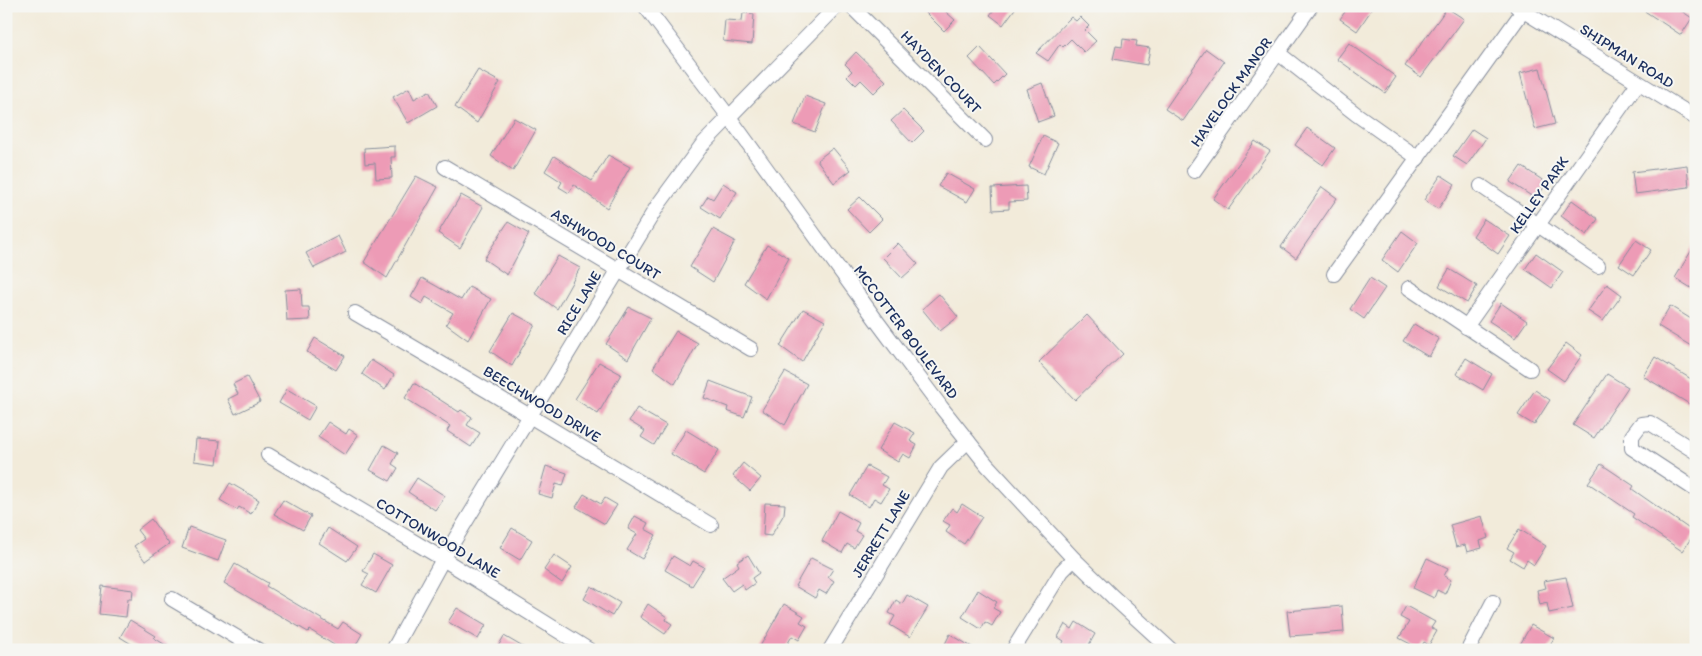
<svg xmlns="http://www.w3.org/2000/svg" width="1702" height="656" font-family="Itim,sans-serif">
	<rect width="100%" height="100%" fill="#f6f6f2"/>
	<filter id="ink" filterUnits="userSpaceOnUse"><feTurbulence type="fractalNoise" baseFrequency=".02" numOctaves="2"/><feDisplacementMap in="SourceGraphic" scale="10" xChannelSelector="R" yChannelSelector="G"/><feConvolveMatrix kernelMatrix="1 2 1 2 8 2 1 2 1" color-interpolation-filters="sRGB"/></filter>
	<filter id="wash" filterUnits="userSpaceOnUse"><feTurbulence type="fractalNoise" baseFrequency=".0096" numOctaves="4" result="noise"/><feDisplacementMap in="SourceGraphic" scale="20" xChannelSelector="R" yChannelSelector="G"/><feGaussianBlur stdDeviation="1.12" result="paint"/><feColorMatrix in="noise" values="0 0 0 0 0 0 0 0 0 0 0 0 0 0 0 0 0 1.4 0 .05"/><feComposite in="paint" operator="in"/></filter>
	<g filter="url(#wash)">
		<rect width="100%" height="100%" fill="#f2ebda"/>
		<g id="blocks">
			<g fill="#ed9bb6">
				<path d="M919,6h31l-5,5 10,9 -11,11z"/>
				<path d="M997,6h20l-14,19 -13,-10z"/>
				<path d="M1349,6h25l-17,25 -17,-12z"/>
				<path d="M1637,6h37l18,12 -11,17z"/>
				<path d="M1447,8l17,11 -43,58 -16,-11z"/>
				<path d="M743,13l11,1 -2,30 -29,-3 2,-21 17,1z"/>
				<path d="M1071,17l5,4 4,-4 9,9 -4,4 11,11 -12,11 -13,-13 -8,8 -3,-3 -12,17 -12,-8z"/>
				<path d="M1123,39l14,2 -1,5 14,2 -3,17 -34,-6 3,-13 6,1z"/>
				<path d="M1349,43l47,34 -11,16 -48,-34z"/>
				<path d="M980,47l25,27 -11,11 -25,-27z"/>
				<path d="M1206,49l18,13 -41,59 -18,-12z"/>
				<path d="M856,52l30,29 -12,12 -13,-13 -5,5 -9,-9 5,-5 -7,-7z"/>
				<path d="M1540,68l15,56 -20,5 -15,-56z"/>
				<path d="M478,70l22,12 -23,41 -22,-16z"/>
				<path d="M1042,83l12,33 -16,6 -11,-33z"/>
				<path d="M409,88l5,11 15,-8 8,15 -29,17 -15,-26z"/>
				<path d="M805,96l21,8 -11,28 -21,-8z"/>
				<path d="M903,110l21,21 -12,12 -21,-22z"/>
				<path d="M514,118l22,12 -23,41 -22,-15z"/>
				<path d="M1307,128l28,20 -12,17 -28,-20z"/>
				<path d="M1472,129l14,9 -19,27 -14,-9z"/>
				<path d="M1043,136l15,7 -14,31 -15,-7z"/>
				<path d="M1255,141l15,10 -42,59 -15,-11z"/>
				<path d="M395,146v11h-4l1,21 -16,1 -1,-16 -10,1 -1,-16z"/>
				<path d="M833,148l18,22 -17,13 -17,-23z"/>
				<path d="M608,155l22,12 -23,41 -33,-23 -5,8 -10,-6 3,-5 -17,-11 9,-15 38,25z"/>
				<path d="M1687,165l2,22 -54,7 -3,-22z"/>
				<path d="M1521,166l26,17 -11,16 -26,-17z"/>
				<path d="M946,173l29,16 -8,13 -29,-16z"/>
				<path d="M1441,175l14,9 -17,25 -14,-9z"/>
				<path d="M416,176l22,11 -51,91 -23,-16z"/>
				<path d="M723,183l14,9 -17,27 -19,-12 7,-11 5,3z"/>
				<path d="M1026,186l1,15 -18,1v7l-16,1 -1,-22z"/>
				<path d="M1322,187l15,11 -41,60 -15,-11z"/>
				<path d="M461,195l22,12 -23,41 -22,-15z"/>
				<path d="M860,197l22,22 -13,13 -22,-23z"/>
				<path d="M1572,200l26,19 -11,16 -26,-19z"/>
				<path d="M1484,219l26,17 -12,18 -25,-18z"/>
				<path d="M508,222l21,12 -22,41 -23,-16z"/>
				<path d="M713,229l22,12 -22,41 -23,-15z"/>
				<path d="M1402,231l16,12 -20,29 -16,-12z"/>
				<path d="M338,236l8,16 -32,16 -8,-15z"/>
				<path d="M1636,240l15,10 -17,25 -15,-10z"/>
				<path d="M898,243l20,21 -16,14 -19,-20z"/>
				<path d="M1696,243v48l-21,-13z"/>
				<path d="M767,245l22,13 -23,41 -22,-16z"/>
				<path d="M1536,253l27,19 -11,16 -27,-19z"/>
				<path d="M558,256l22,12 -23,41 -22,-16z"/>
				<path d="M1449,269l28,17 -10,17 -28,-17z"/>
				<path d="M422,278l39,22 8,-13 22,12 -23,41 -22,-16 7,-11 -27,-16 -4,7 -11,-7z"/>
				<path d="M1370,278l15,10 -21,31 -14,-10z"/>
				<path d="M1607,284l15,11 -19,26 -15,-10z"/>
				<path d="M301,289l1,18h7l1,13 -23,1 -2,-31z"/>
				<path d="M939,294l19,23 -18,14 -18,-22z"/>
				<path d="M1501,303l26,18 -12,17 -26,-17z"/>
				<path d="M1670,306l26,16v27l-38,-23z"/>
				<path d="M629,307l22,11 -23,41 -22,-15z"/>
				<path d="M803,309l22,12 -23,41 -22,-16z"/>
				<path d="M513,313l22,12 -23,41 -22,-15z"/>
				<path d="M1087,315l36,39 -48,46 -36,-38z"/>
				<path d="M1414,324l25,15 -10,18 -26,-16z"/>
				<path d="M676,331l22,12 -23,41 -22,-16z"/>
				<path d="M315,338l30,18 -9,14 -29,-18z"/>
				<path d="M1566,343l16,12 -18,26 -17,-12z"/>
				<path d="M1655,357l41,25v26l-53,-32z"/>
				<path d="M1466,358l26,16 -9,16 -27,-16z"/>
				<path d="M371,360l23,15 -9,15 -23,-16z"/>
				<path d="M599,362l22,12 -23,40 -23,-15z"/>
				<path d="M785,372l22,12 -22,41 -23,-15z"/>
				<path d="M1607,374l21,13 -34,51 -21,-13z"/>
				<path d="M247,377l13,25 -25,12 -7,-15 10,-5 -5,-10z"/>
				<path d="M710,381l42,16 -8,20 -17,-6 1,-4 -24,-9z"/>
				<path d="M414,383l45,29 2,-2 11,7 -5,8 13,8 -9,14 -24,-16 3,-5 -45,-28z"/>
				<path d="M287,389l29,17 -8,14 -29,-17z"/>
				<path d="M1535,390l15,10 -16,25 -16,-10z"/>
				<path d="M637,408l29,17 -12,20 -13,-8 4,-6 -16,-10z"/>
				<path d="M328,422l18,12 3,-5 9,6 -13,20 -27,-18z"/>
				<path d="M895,422l20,11 -5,8 7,4 -7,13 -7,-4 -5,8 -20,-12z"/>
				<path d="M686,430l33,20 -15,24 -33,-20z"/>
				<path d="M196,439l24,2 -3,23 -23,-3z"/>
				<path d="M384,445l14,8 -6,11 6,4 -8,13 -20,-11z"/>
				<path d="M743,463l18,15 -11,13 -17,-15z"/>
				<path d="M1601,464l33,22 -2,3 63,44 -13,18 -50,-34 2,-3 -46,-31z"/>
				<path d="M546,466l21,7 -4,13 -7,-2 -4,14 -14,-4z"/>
				<path d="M867,466l20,11 -5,8 7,4 -8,13 -7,-4 -5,9 -19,-12z"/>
				<path d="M417,478l28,18 -10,14 -27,-18z"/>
				<path d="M230,483l29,17 -8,14 -12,-7 -2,3 -17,-10z"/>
				<path d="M584,494l17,10 4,-6 12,7 -12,19 -29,-17z"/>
				<path d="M283,500l28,16 -8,14 -29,-16z"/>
				<path d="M765,503l20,1 -1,10 -13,22 -8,-1z"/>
				<path d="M962,504l20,13 -18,27 -18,-12 4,-7 -7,-4 9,-13 5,4z"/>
				<path d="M838,511l21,12 -4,8 7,4 -8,13 -7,-4 -5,9 -20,-12z"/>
				<path d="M635,516l13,7 -3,6 11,6 -14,24 -15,-9 10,-16 -9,-5z"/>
				<path d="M1482,516l6,22 -8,3 2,7 -15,4 -2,-7 -9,2 -6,-22z"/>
				<path d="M151,519l18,25 -24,17 -11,-15 10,-7 -7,-9z"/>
				<path d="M189,527l37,13 -8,21 -36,-13z"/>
				<path d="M328,528l29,19 -10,14 -28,-18z"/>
				<path d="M512,528l20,12 -12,20 -20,-12z"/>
				<path d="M1519,529l27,17 -12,19 -7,-5 -4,7 -13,-8 4,-7 -7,-4z"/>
				<path d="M373,554l19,11 -16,28 -14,-8 7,-11 -6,-3z"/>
				<path d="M554,555l18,12 -10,16 -18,-13z"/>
				<path d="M748,555l11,18 -7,5 3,5 -10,7 -3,-6 -10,7 -10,-13 17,-12 -2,-4z"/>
				<path d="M673,556l17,10 3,-5 11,6 -12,19 -27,-16z"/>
				<path d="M811,558l22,11 -5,8 6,4 -8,13 -7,-4 -4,8 -20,-12z"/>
				<path d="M1427,558l21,10 -4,8 7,4 -6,14 -8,-4 -3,8 -21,-10z"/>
				<path d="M235,564l33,19 -2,3 72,43 5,-7 19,12 -9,16h-11l-32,-20 -2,2 -84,-49z"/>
				<path d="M1566,577l7,31 -24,5 -2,-10 -7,2 -3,-15 9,-2 -2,-7z"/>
				<path d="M102,586l31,4 -1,9h-4l-2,18 -27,-3z"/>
				<path d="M591,586l29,17 -8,13 -28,-17z"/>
				<path d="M978,590l19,12 -4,6 7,4 -8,14 -7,-4 -4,7 -19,-12z"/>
				<path d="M907,595l21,12 -18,30 -20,-12 5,-9 -6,-3 7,-13 6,4z"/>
				<path d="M648,604l19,13 -1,3 6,4 -7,10 -25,-17z"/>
				<path d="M784,604l20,12 -4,6 7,4 -8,14 -7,-4 -8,14h-26z"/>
				<path d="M1342,606l2,26 -54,4 -3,-25z"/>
				<path d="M1406,606l29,16 -4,6 6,3 -8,14 -5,-3 -4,7 -21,-11 10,-16 -9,-5z"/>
				<path d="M457,608l29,17 -8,14 -30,-17z"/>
				<path d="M130,620l26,16 -2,2 20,12h-33l-21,-13z"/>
				<path d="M1076,622l19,12 -9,16h-27l5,-9 -6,-4 7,-13 7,5z"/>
				<path d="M1531,625l23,13 -7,12h-30z"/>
				<path d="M950,634l27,16h-35z"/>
				<path d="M504,636l24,14h-32z"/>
			</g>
		</g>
	</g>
	<g filter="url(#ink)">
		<use href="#blocks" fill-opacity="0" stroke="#868d9c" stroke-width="1"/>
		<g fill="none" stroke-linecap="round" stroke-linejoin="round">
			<g stroke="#868d9c" stroke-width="16">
				<g id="minor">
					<path d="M645,6l84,111 147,203 65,87 46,58 87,94 39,38 58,53"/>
					<path d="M851,6l134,134"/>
					<path d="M1517,7l179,111"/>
					<path d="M1278,53l78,61 62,44"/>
					<path d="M445,167l306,182"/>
					<path d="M1194,171l117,-165"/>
					<path d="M1481,186l117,80"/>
					<path d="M1334,274l189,-263"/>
					<path d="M1409,288l121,81"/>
					<path d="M355,313l133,78 223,134"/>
					<path d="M1466,327l172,-244"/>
					<path d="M1696,452l-46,-29 -9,1 -9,12v12l64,42"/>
					<path d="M268,455l175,104 146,91"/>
					<path d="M172,599l86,51"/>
					<path d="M393,650l50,-91 215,-354 44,-60 135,-139"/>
					<path d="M830,650l111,-183 27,-26"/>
					<path d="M1013,650l49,-79 12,-12"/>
					<path d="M1468,650l25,-48"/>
				</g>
			</g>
			<use href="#minor" stroke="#fff" stroke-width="14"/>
		</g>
	</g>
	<g text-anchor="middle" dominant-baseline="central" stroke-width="4" stroke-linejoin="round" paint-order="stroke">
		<g font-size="15" fill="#1b2f5e" stroke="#f6f6f2">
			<text transform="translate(1627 56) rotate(32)">SHIPMAN ROAD</text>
			<text transform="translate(941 72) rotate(46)">HAYDEN COURT</text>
			<text transform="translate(1231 92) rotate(-55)">HAVELOCK MANOR</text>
			<text transform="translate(1539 195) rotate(-55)">KELLEY PARK</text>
			<text transform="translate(606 244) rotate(31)">ASHWOOD COURT</text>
			<text transform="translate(579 303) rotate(-59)">RICE LANE</text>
			<text transform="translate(906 332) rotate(53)">MCCOTTER BOULEVARD</text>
			<text transform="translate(542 404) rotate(31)">BEECHWOOD DRIVE</text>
			<text transform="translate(881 534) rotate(-59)">JERRETT LANE</text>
			<text transform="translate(438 538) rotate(31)">COTTONWOOD LANE</text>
		</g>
	</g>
	<rect width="1702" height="656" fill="none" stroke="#f6f6f2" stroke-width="25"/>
</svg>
